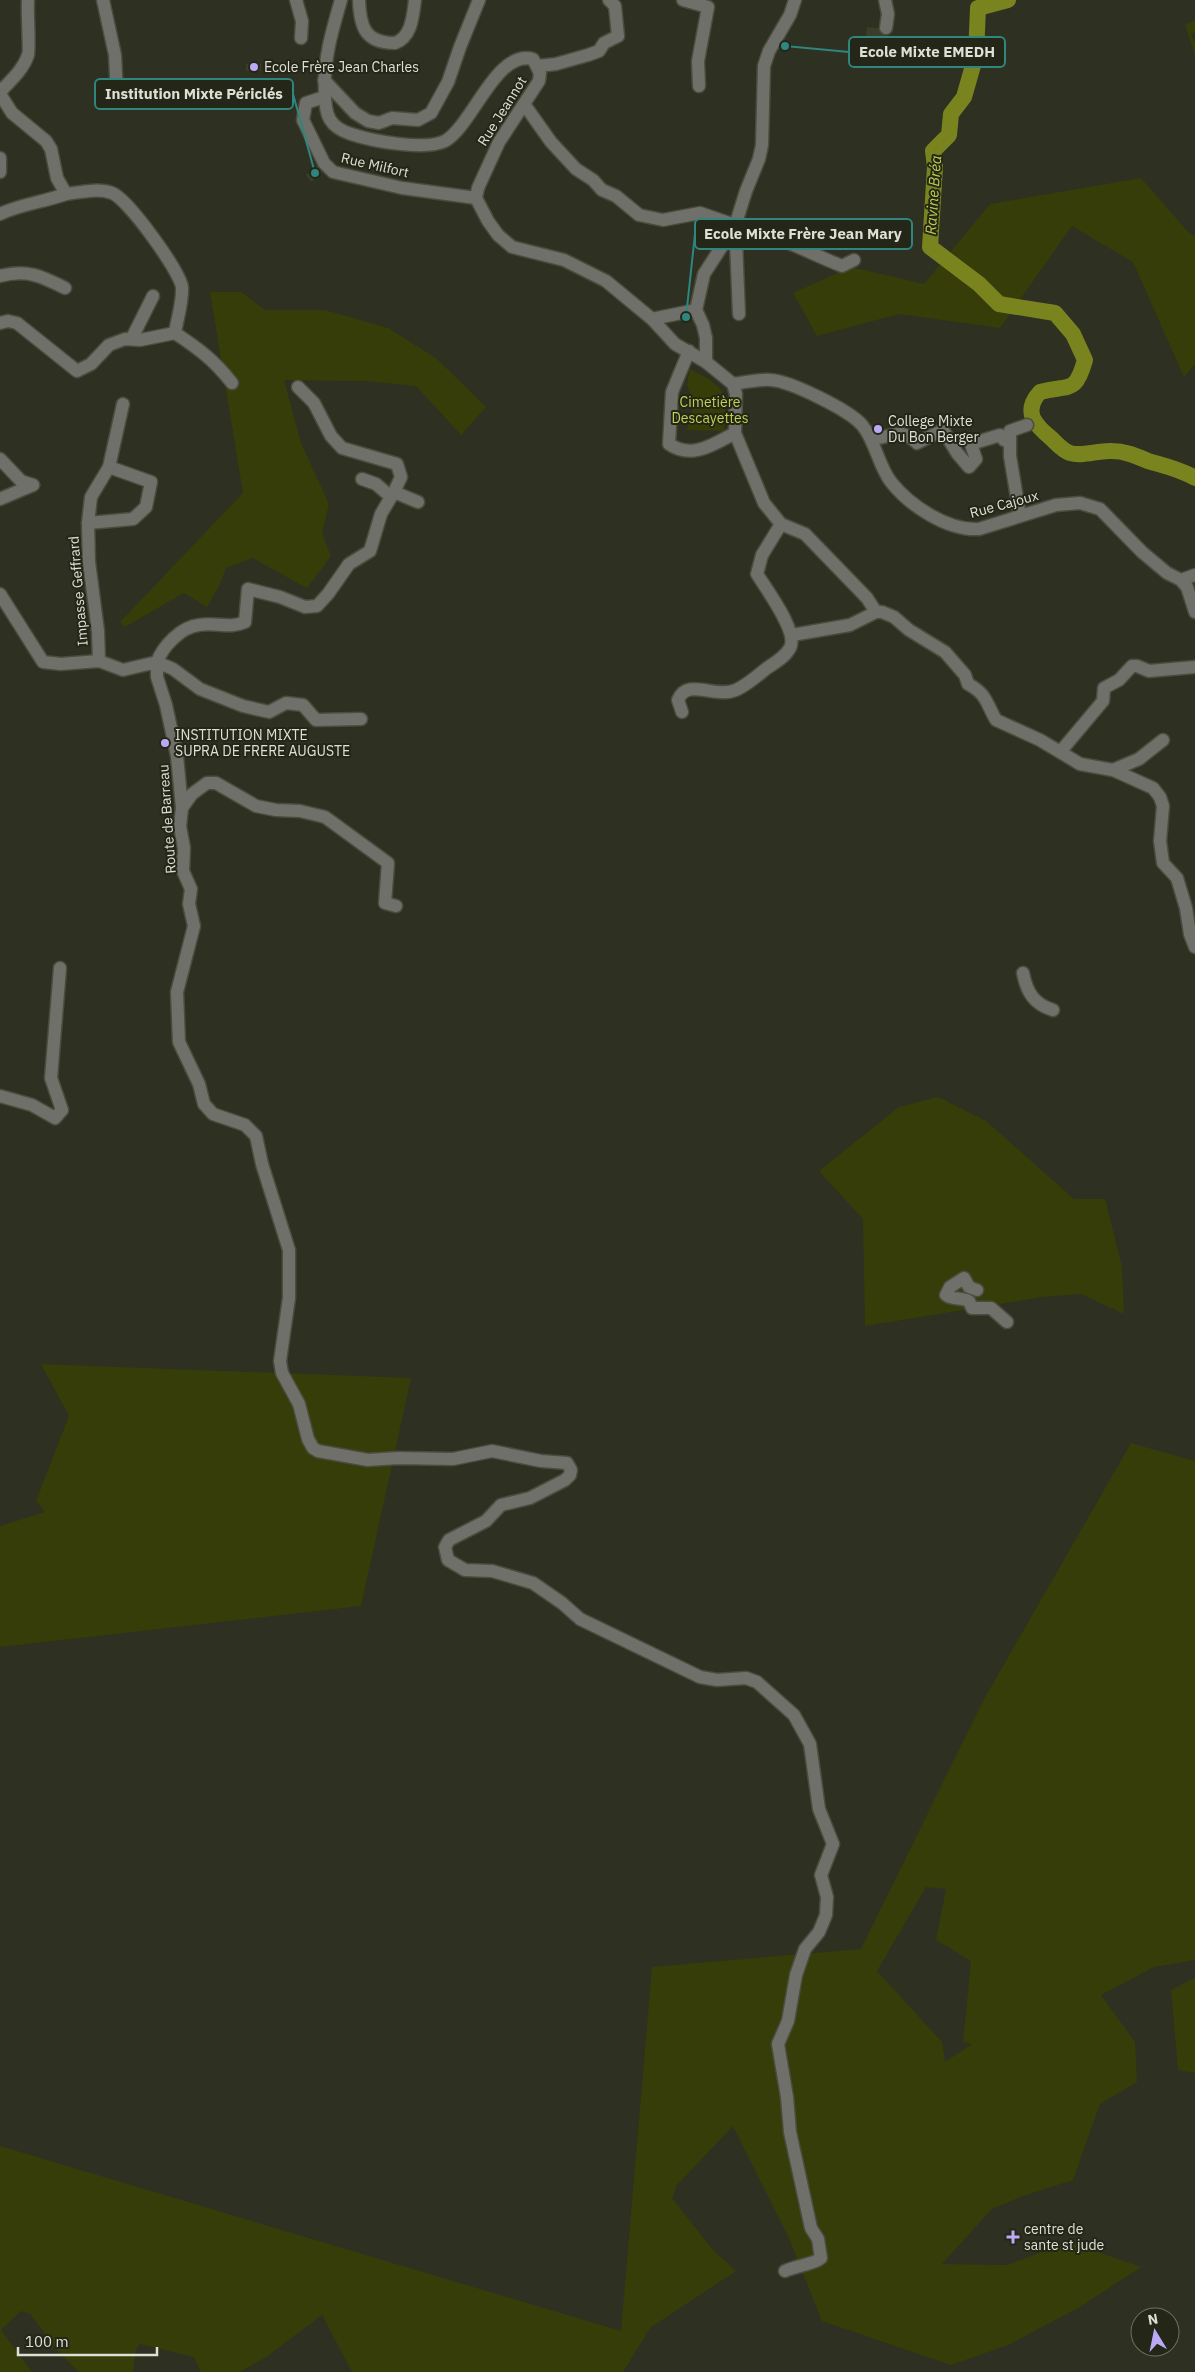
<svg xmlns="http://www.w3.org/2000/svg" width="1195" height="2372" font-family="'IBM Plex Sans',sans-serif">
	<rect width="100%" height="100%" fill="#2e3021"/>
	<g fill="#3a3d28">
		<path d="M867,27l18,2 -1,10 -18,-3z"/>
		<rect x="246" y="64" width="15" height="7"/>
		<path d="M319,164l5,7 -13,11 -5,-7z"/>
	</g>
	<g fill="#373d08" fill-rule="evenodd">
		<path d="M1195,20v12l-4,3 4,8v12l-10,-30z"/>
		<path d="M1141,178l48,55 6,3v128l-11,13 -51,-115 -61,-36 -72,102 -101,-14 -82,22 -24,-43 58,-26 73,17 66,-80z"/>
		<path d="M210,292h31l24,18h60l63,18 49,31 49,48 -25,28 -45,-49 -51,-5 -81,-1 17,63 28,61 -7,29 9,23 -24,32 -55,-30 -26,10 -6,16 -13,23 -23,-14 -59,34 -5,-5 123,-129z"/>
		<path d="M690,369c37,19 37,23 34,62l-37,-1 7,-27 -7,-18z"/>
		<path d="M938,1097l48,24 88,78h31l17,68 2,47 -43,-20 -39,3 -177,29 -2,-107 -44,-48 80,-64z"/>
		<path d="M41,1364l370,14 -50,228 -361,41v-121l45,-14 -9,-11 33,-85z"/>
		<path d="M1131,1443l64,18v499l-41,7 -53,28 34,47 2,40 -37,22 -27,76 -50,16 -31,13 -50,55 65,1 62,-23 72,25 -61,40 -72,38 -57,20 -129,-44 -34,-85 -55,-110 -56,59 -5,13 41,52 23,21 -86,57 -27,44h-271l-30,-57 -56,42 -26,15h-39l-7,-15 -54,-13 -4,5 -3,23h-54l-18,-17 -31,-41 -9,-3 -20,19 31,42h-32v-226l621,185 31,-364 209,-18 122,-248zM926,1887l20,2 -10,51 35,21 -8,81 9,2 -27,18 -3,-20 -65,-71z"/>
		<path d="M1195,1978v95l-17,-3 -7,-80z"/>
	</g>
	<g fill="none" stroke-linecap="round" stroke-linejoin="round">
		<path stroke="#7a841f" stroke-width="16" d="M1008,0l-30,8 -2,47 -12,42 -13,17 -2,21 -16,16 2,16 -5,80 49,37 20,20 56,9 18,21 12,26c-10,35 -15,24 -45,32 -18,20 -5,33 12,47 5,5 11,12 18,14 12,4 28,-3 42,-2 13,0 24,5 36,10 17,5 32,8 47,17"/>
		<g stroke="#4a4c3e" stroke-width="15">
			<g id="minor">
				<path d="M103,0l12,55 2,41"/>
				<path d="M296,0l6,21 -1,17"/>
				<path d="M341,0c-9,31 -18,61 -16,93 0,22 4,34 26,41 21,7 74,17 94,7 28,-16 51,-92 88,-82l7,14 -1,8 -40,61 -21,46 -2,10 12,23 10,14 14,12 52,13 42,21 46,38 23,25 31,18 27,22 3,10 -1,39 29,70 17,21 -19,31 -5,19c9,15 42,58 33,74 -5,9 -15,15 -23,20 -10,8 -20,17 -31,22 -21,9 -49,-13 -58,10l4,12"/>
				<path d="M359,0c1,27 6,43 36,43 17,-6 18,-28 20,-43"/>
				<path d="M683,0l25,7 -10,54 1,25"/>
				<path d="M885,0l3,14 -2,14"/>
				<path d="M538,66l18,-2 32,-9 11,-4 5,-8 14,-7 -3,-30 -6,-6"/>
				<path d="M324,80l31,33 13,8 11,2 13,-5 26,2 13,-7 17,-31 12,-35 19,-47"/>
				<path d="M0,92c10,-11 23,-22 28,-37 2,-4 -1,-45 0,-55"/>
				<path d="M0,94l12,19 34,28 5,8 6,29 9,16c15,-2 32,-6 46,-1 16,6 67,77 70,94 1,15 -5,32 -7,46"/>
				<path d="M325,101l-4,-3 -15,5 -3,17 21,43 9,9 69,16 74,10"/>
				<path d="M524,104l27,38 25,27 17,11 9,10 14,6 23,19 24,5 37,-7 29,10 5,7 2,11 3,73"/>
				<path d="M0,158v14"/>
				<path d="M0,214c21,-10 44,-12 66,-20"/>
				<path d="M735,226c38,6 71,26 107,40l12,-6"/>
				<path d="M0,276c27,-7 41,0 65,12"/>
				<path d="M652,319l44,-9"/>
				<path d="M0,323l8,-2 9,2 60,48 14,-7 18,-19 16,-6 15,1 35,-7c24,16 39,27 57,50"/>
				<path d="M132,338l21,-42"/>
				<path d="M689,351l-17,41 -3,52c23,16 45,0 66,-11"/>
				<path d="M706,362v-24l-3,-13 -7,-15 8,-36 31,-48 11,-35 13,-32 3,-14 2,-79 5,-15 21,-36 5,-15"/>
				<path d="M733,384c12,-2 26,-5 38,-4 19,1 78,30 91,45 14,17 16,40 29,57 19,24 57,49 88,47l77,-24 24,-2 20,6 42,43 25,21 14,7 14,-5"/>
				<path d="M298,387l16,16 17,33 11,12 55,16 4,13 -7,15 24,10"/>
				<path d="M871,438c17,3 28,-14 46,5l26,-13 14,23 12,14 7,-8 -5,-15 29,-9 4,5 6,-4"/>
				<path d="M0,459l21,22 12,4"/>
				<path d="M362,479l14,5 15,13"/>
				<path d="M0,499l33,-14"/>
				<path d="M1020,516l-10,-60v-25l17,-6"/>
				<path d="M88,523l45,-4 13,-12 5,-25 -42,-15"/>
				<path d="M781,524l24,10 62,64 9,14"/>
				<path d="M1181,580l6,7 8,25"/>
				<path d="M0,594l43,68 18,2 38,-3 24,9 34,-8v15l9,28 11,51 5,52 -2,18 4,22 -1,23 8,18 -2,15 5,22 -17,66 2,50 20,42 5,20 9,10 32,11 11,11 6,28 27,86v48l-9,63 2,12 17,31 9,35 5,9 5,3 50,9 30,-2 55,1 39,-8 49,10 26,2 4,7 -1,5 -5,5 -35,18 -29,7 -15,16 -37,19 -4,7 3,13 17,10 27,1 41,12 29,20 18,16 120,58 17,3 29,-2 11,4 37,33 16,29 9,65 14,35 -12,31 6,22 -1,18 -7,17 -14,17 -9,26 -8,46 -10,23 9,53 3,35 21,96 7,11 3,19c-6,6 -26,8 -36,13"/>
				<path d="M792,635l58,-10 26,-13h6l12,5 15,13 36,22 20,23 3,9c19,10 18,19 28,36l44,20 40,24 33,6 40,18 7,9 3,9 -3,35 3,22 14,15 9,30 4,26 5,13"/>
				<path d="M99,661l-1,-30 -9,-69 -1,-39 3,-26 18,-30 14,-63"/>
				<path d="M361,719l-45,1 -13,-15 -17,-2 -17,9 -26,-6 -43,-17 -27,-20 -16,-7c6,-16 24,-35 42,-37 16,-3 31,4 46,-3l3,-33 32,8 25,10 12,-1 11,-12 21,-30 21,-13 11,-37 13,-22"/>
				<path d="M1061,751l42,-50 1,-13 15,-8 13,-14h5l12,5 46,-4"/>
				<path d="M1113,770l26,-11 24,-19"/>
				<path d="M182,808l10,-14 15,-11h9l40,23 20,4 24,1 25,6 63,46 -3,40 11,3"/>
				<path d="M1023,973c4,20 11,31 30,37"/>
				<path d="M0,1096l32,9 23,13 7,-8 -11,-32 9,-110"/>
				<path d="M977,1290l-8,-3 -5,-9 -14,9 -4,8c6,5 15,2 23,6l3,7h19l16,14"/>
			</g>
		</g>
		<use href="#minor" stroke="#6f7069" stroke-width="12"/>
	</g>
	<g fill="#bca9f5" stroke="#242618" stroke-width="2">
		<circle cx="254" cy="67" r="5"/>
		<circle cx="878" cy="429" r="5"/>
		<circle cx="165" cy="743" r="5"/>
		<path d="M1010.5 2229.5h5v5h5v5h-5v5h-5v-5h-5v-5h5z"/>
	</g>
	<g text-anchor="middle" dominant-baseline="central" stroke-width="4" stroke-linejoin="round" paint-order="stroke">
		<g font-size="14" fill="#dee0d6" stroke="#242618" text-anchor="start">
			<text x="264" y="67">Ecole Frère Jean Charles</text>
			<text x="888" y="421">College Mixte<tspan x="888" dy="16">Du Bon Berger</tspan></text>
			<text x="175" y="735">INSTITUTION MIXTE<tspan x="175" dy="16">SUPRA DE FRERE AUGUSTE</tspan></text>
			<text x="1024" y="2229">centre de<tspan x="1024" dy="16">sante st jude</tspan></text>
		</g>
		<g font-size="14" fill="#dee0d6" stroke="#242618">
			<text transform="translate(502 111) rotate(-58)">Rue Jeannot</text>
			<text transform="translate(375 165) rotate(13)">Rue Milfort</text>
			<text transform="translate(1004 504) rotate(-15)">Rue Cajoux</text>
			<text transform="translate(78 591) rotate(-95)">Impasse Geffrard</text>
			<text transform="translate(167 819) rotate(-94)">Route de Barreau</text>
		</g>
		<g font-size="14" fill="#c2d051" stroke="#242618">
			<text x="710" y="402">Cimetière<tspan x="710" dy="16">Descayettes</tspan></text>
		</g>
		<g font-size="15" font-style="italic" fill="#c0cf4f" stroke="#242618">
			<text transform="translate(933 195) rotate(-86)">Ravine Bréa</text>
		</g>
	</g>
	<path fill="none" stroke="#2e867e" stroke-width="2" d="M785 46L849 52M315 173L293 94M686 317L695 234"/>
	<g fill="#2e867e" stroke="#242618" stroke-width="2">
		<circle cx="785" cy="46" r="5"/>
		<circle cx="315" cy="173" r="5"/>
		<circle cx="686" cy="317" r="5"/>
	</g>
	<g fill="#242618" stroke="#2e867e" stroke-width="2">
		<rect x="849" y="37" width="156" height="30" rx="5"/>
		<rect x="95" y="79" width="198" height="30" rx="5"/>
		<rect x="695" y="219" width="217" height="30" rx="5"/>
	</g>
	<g font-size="15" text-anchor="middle" font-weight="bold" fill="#dee0d6">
		<text x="927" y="57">Ecole Mixte EMEDH</text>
		<text x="194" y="99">Institution Mixte Périclés</text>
		<text x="803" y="239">Ecole Mixte Frère Jean Mary</text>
	</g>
	<g transform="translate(1155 2332) rotate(350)"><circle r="24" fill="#242618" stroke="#6e7064"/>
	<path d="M0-4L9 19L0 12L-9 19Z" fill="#bca9f5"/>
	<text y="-8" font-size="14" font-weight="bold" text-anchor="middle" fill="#dee0d6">N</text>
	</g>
	<path d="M18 2347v8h139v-8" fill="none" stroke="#dee0d6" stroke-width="2.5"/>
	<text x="25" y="2347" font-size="15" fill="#dee0d6" stroke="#242618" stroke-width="4" paint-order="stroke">100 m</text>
</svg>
